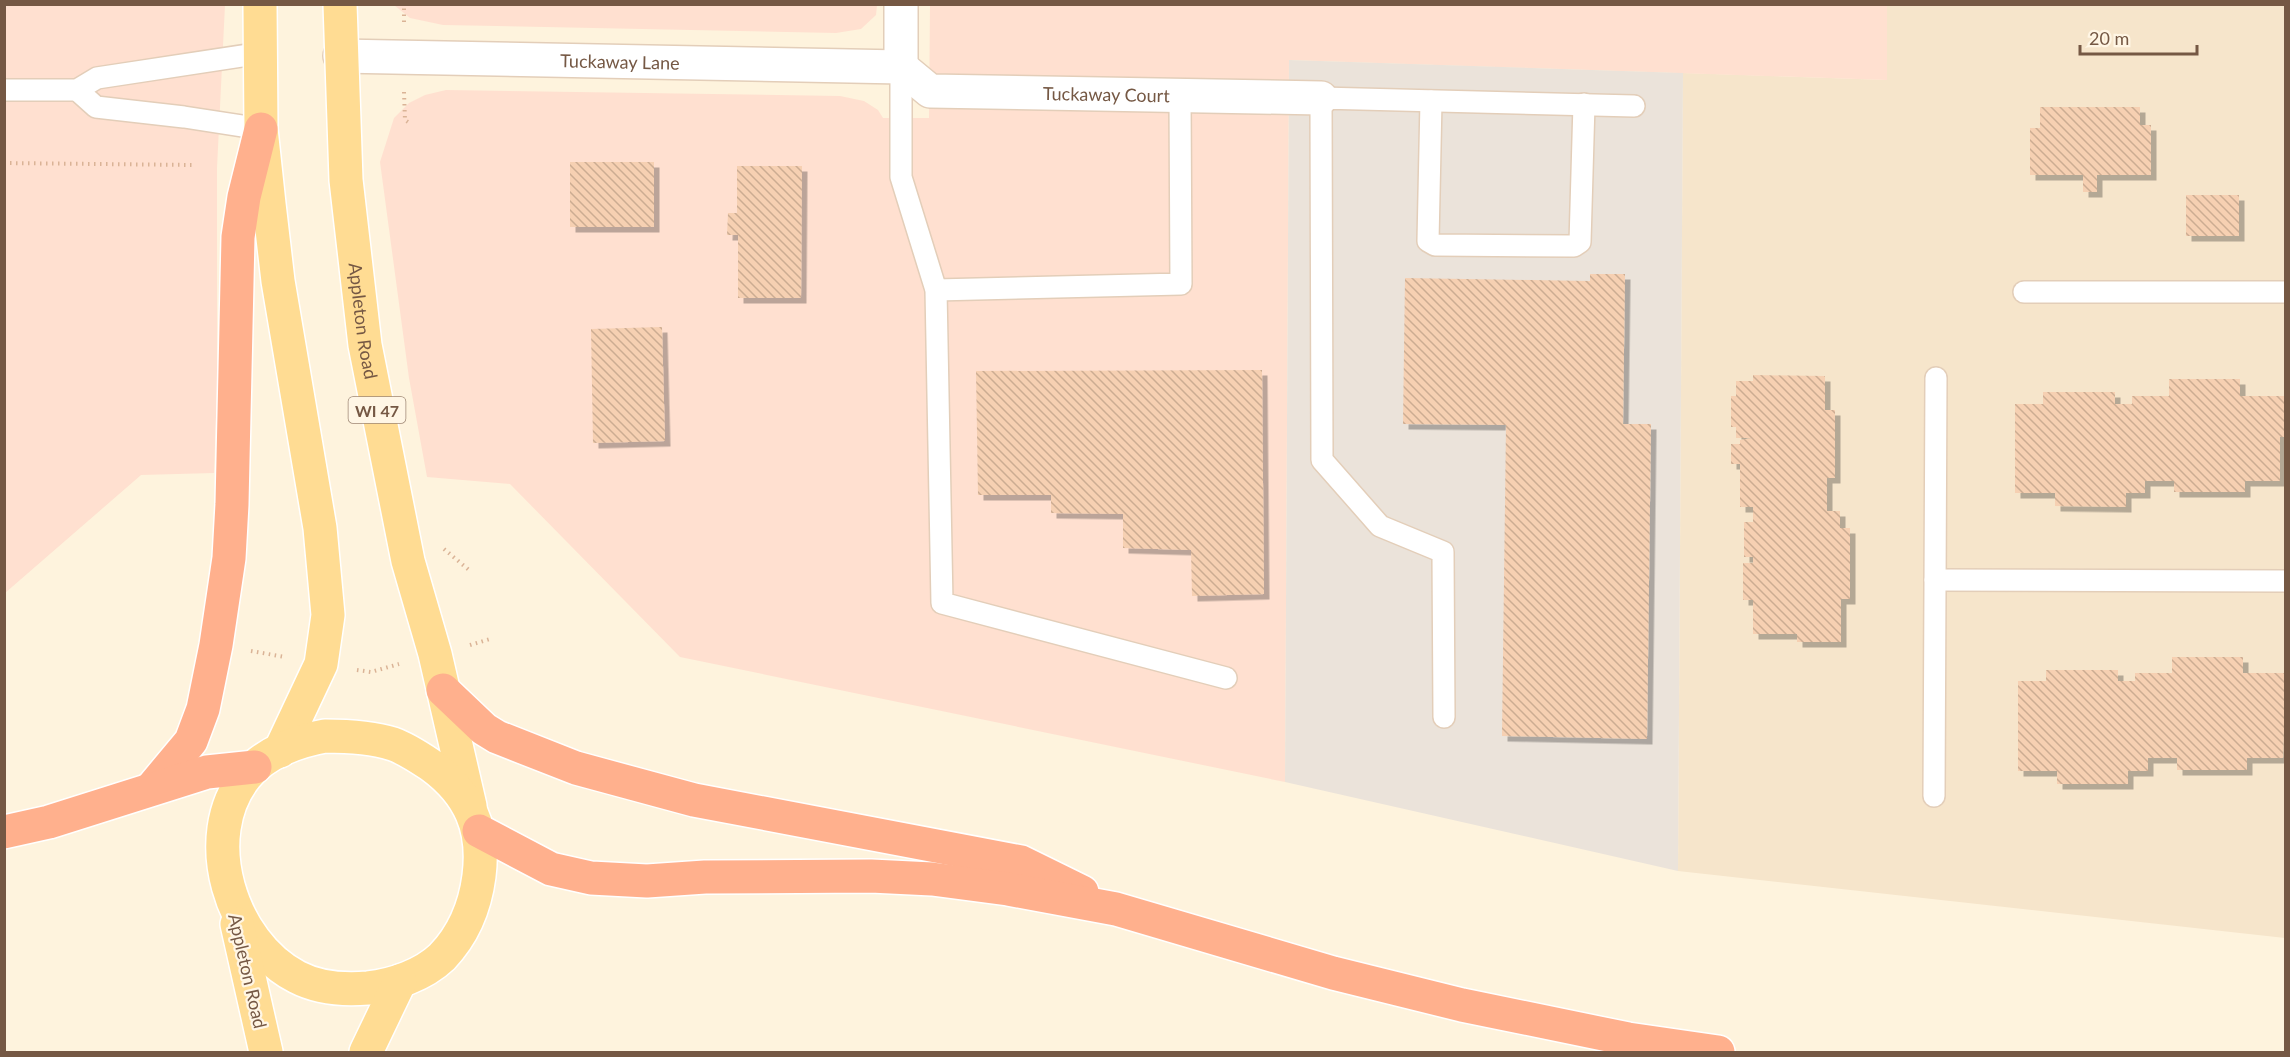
<svg xmlns="http://www.w3.org/2000/svg" width="2290" height="1057" font-family="Lato,sans-serif">
	<defs>
		<pattern id="building-back-hatch" width="6" height="6" patternUnits="userSpaceOnUse" patternTransform="scale(1.5)"><rect width="6" height="6" fill="#f6d0b2"/><path d="M-1 5l2 2M0 0l6 6M5-1l2 2" fill="none" stroke="#ccac92"/></pattern>
		<filter id="shadow"><feDropShadow dx="5.5" dy="5.5" stdDeviation="0" flood-color="#0004"/></filter>
	</defs>
	<rect width="100%" height="100%" fill="#fef3dd"/>
	<path fill="#f6e5cb" d="M1887,5h398v933l-607,-67 5,-798 204,7z"/>
	<g fill="#ffe0d0">
		<path d="M5,5h220l-8,163v221l-3,84 -73,2 -136,118z"/>
		<path d="M394,5h483l-1,10 -15,14 -25,4 -393,-8 -33,-7z"/>
		<path d="M930,5h957v75l-598,-20 -4,722 -605,-125 -170,-173 -83,-7 -18,-99 -29,-216 14,-44 15,-15 16,-8 21,-5 394,6 24,5 14,9 5,8h46z"/>
	</g>
	<path fill="#ebe3da" d="M1289,60l394,13 -5,798 -393,-89z"/>
	<g fill="url(#building-back-hatch)" filter="url(#shadow)">
		<path d="M2040,107h100v18h11v50h-54v17h-14v-17h-53v-47h10z"/>
		<rect x="570" y="162" width="84" height="65"/>
		<path d="M737,166h65l-1,132h-63v-63h-11l1,-22h9z"/>
		<rect x="2186" y="195" width="53" height="41"/>
		<path d="M1590,274h35l-2,150h28l-4,315 -145,-3 4,-311 -103,-1 2,-146 185,3z"/>
		<path d="M662,327l3,114 -72,2 -2,-114z"/>
		<path d="M1262,370l2,224 -72,2 -1,-46 -68,-2v-34l-72,-1v-18h-73l-2,-124z"/>
		<path d="M1753,375l72,1v34h10v68h-8v33h13v17h10v71h-9v43h-44v-8h-44v-34h-10v-37h10v-6h-9v-35h9v-15h-13v-43h-9v-20h9v-4l13,-2h-17v-11h-5v-31h5v-15h17z"/>
		<path d="M2169,379h71v17h46v41h-6v44h-35v11h-71v-11h-29v12h-19v14l-71,-1v-13h-40v-89h28v-12h72v12h17v-8h37z"/>
		<path d="M2172,657h71v16h43l-3,85h-36v12h-70v-12h-29v13h-20v13h-71v-13h-39v-90h28v-11h72v11h17v-8h37z"/>
	</g>
	<g fill="none" stroke-linecap="round" stroke-linejoin="round">
		<g stroke="#e3ceb9" stroke-width="24">
			<g id="lane">
				<path d="M901,67v110l35,113 6,313 284,75"/>
				<path d="M4,90h73l20,-12 164,-25"/>
				<path d="M77,90l19,17 88,10 77,12"/>
				<path d="M1431,101l-3,140 7,4 139,1 6,-4 4,-138"/>
				<path d="M936,290l245,-6 -1,-187"/>
				<path d="M2024,292h262"/>
				<path d="M1935,580l351,1"/>
				<path d="M1444,717l-1,-165 -63,-26 -58,-66 -1,-362 313,8"/>
				<path d="M1934,796l2,-418"/>
			</g>
		</g>
		<g stroke="#e3ceb9" stroke-width="36">
			<g id="street">
				<path id="s1" d="M340,56l561,11"/>
				<path id="s2" d="M901,67l29,24 391,7"/>
				<path d="M901,67v-63"/>
			</g>
		</g>
		<g stroke="#fff" stroke-width="36">
			<g id="primary">
				<path d="M260,4l1,125 8,75 9,77 42,247 8,87 -7,49 -41,87"/>
				<path id="s3" d="M340,4l6,176 19,165 43,216 27,93 35,152"/>
				<path d="M325,736c23,0 46,1 68,8 14,5 27,14 39,22 38,28 53,63 47,110 -4,31 -15,58 -37,81 -19,18 -48,28 -74,31 -23,2 -50,0 -71,-11 -66,-34 -100,-140 -51,-201 18,-23 51,-35 79,-40z"/>
				<path d="M237,924l29,128"/>
				<path d="M366,1052l34,-71"/>
			</g>
		</g>
		<g stroke="#fff" stroke-width="36">
			<g id="highway">
				<path d="M443,690l41,39 13,8 79,31 118,32 327,62 61,30"/>
				<path d="M151,789l40,-48 12,-32 13,-64 13,-87 3,-54 6,-267 6,-40 17,-68"/>
				<path d="M479,831l72,38 40,9 56,3 58,-4 166,-1 61,3 76,10 108,20 217,64 129,32 166,34 90,13"/>
				<path d="M4,832l45,-10 158,-50 48,-5"/>
			</g>
		</g>
		<g stroke="#dab396" stroke-width="4" stroke-dasharray="1.5 4.5" stroke-linecap="butt">
			<path d="M404,22v-18"/>
			<path d="M404,92l1,28 3,2"/>
			<path d="M4,163l191,2"/>
			<path d="M444,549l25,21"/>
			<path d="M470,645l20,-6"/>
			<path d="M251,651l34,6"/>
			<path d="M357,670l14,2 28,-8"/>
		</g>
		<use href="#lane" stroke="#fff" stroke-width="21"/>
		<use href="#street" stroke="#fff" stroke-width="33"/>
		<use href="#primary" stroke="#ffdc93" stroke-width="33"/>
		<use href="#highway" stroke="#ffb08d" stroke-width="33"/>
	</g>
	<g text-anchor="middle" dominant-baseline="central" stroke-width="4.5" stroke-linejoin="round" paint-order="stroke">
		<rect fill="#fff6e5" stroke="#9e8774" stroke-width="1.5" x="348.5" y="397" width="57" height="26" rx="4.5"/>
		<g font-size="16" font-weight="bold" fill="#755844">
			<text x="377" y="410">WI 47</text>
		</g>
		<g font-size="18" fill="#755844" stroke="#fff6e5">
			<text stroke="none"><textPath href="#s1" startOffset="280">Tuckaway Lane</textPath></text>
			<text stroke="none"><textPath href="#s2" startOffset="214">Tuckaway Court</textPath></text>
			<text stroke="none"><textPath href="#s3" startOffset="318">Appleton Road</textPath></text>
			<text transform="translate(248 971) rotate(77)">Appleton Road</text>
		</g>
	</g>
	<rect width="2290" height="1057" fill="none" stroke="#755844" stroke-width="12"/>
	<path d="M2080 45v9h117v-9" fill="none" stroke="#755844" stroke-width="3"/>
	<text x="2089" y="45" font-size="18" fill="#755844" stroke="#fff6e5" stroke-width="4.5" paint-order="stroke">20 m</text>
</svg>
